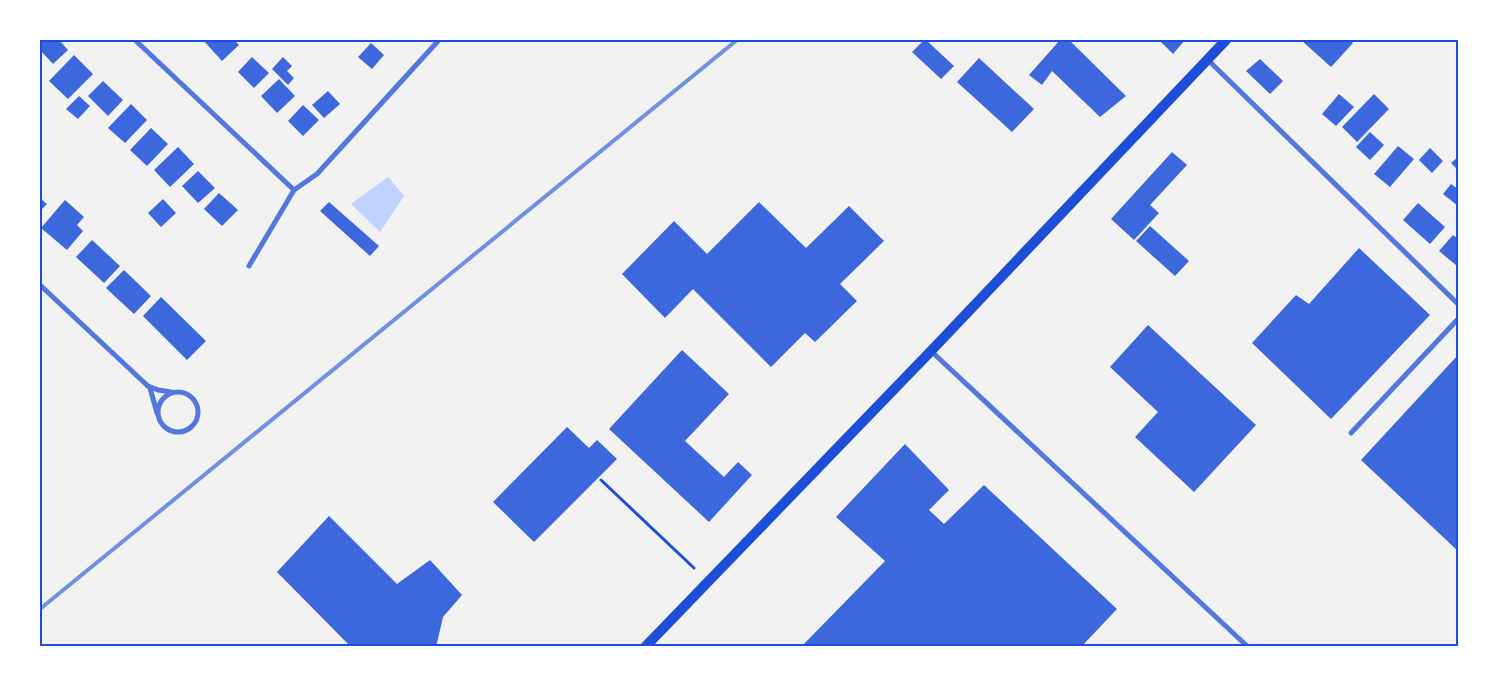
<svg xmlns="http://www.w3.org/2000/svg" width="1498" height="686" font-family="Signika,sans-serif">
	<rect width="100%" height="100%" fill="#f2f2f2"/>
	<path fill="#bfd3fe" d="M388,177l16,19 -24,36 -29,-28z"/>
	<g fill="#3d67dc">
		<path d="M40,40h19l9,10 -15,14 -13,-14z"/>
		<path d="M203,40h31l5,5 -17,16z"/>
		<path d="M924,40h2l28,26 -13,13 -29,-27z"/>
		<path d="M1060,40h9l57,56 -26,21 -48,-46 -10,14 -13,-10z"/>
		<path d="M1159,40h26l-12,14z"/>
		<path d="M1301,40h48l4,3 -22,24z"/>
		<path d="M371,43l13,12 -12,14 -14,-12z"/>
		<path d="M74,55l19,19 -25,25 -19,-18z"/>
		<path d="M252,57l17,16 -15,15 -16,-16z"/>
		<path d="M283,57l9,9 -5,5 7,7 -6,7 -16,-16z"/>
		<path d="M979,58l55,51 -22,23 -55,-50z"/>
		<path d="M1260,59l23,22 -13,13 -24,-23z"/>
		<path d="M279,79l16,17 -18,17 -16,-17z"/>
		<path d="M103,81l20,19 -15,16 -20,-20z"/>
		<path d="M328,91l12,13 -16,14 -12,-13z"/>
		<path d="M1339,94l15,13 -18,19 -14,-12z"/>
		<path d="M1374,94l15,15 -32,33 -15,-15z"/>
		<path d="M79,96l11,10 -12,13 -12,-10z"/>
		<path d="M131,104l16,16 -22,23 -17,-15z"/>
		<path d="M303,105l16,15 -16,16 -15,-15z"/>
		<path d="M151,128l17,16 -21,22 -17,-16z"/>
		<path d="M1370,132l14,13 -14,15 -14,-13z"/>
		<path d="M1398,146l16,13 -24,28 -16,-13z"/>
		<path d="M178,147l16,17 -24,23 -16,-17z"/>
		<path d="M1430,148l13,13 -11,12 -13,-13z"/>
		<path d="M1172,152l15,13 -37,40 9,8 -25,27 -23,-21z"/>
		<path d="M1458,157v13l-7,-7z"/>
		<path d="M198,171l17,17 -17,15 -16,-17z"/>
		<path d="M1451,184l7,5v17l-15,-12z"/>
		<path d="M219,193l19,17 -16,16 -18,-17z"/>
		<path d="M40,198l7,6 -7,7z"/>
		<path d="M163,199l13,14 -15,14 -13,-14z"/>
		<path d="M65,200l19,17 -7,8 6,6 -16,19 -26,-22z"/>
		<path d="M329,202l50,44 -9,10 -50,-45z"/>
		<path d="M759,202l47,46 43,-42 35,35 -44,43 17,17 -42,41 -10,-9 -34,34 -78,-78 -28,29 -43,-44 52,-53 33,33z"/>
		<path d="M1418,203l27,24 -15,17 -27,-24z"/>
		<path d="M1150,226l39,35 -14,15 -39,-35z"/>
		<path d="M1453,235l5,4 -1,27 -18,-15z"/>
		<path d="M92,240l28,26 -16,17 -28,-26z"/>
		<path d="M1359,248l71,67 -99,104 -79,-76 44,-48 13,9z"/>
		<path d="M124,270l27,26 -17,18 -28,-26z"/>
		<path d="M161,297l45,44 -19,19 -44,-44z"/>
		<path d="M1148,325l108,100 -62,67 -59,-55 23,-25 -48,-45z"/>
		<path d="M682,350l47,44 -44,47 39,36 14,-15 14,13 -43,47 -100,-93z"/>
		<path d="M1458,355v196l-97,-91z"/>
		<path d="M567,427l22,21 8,-8 20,19 -83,83 -41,-40z"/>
		<path d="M905,444l44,46 -20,20 15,14 40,-39 133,124 -35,37h-280l83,-85 -49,-44z"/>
		<path d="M329,516l68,68 33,-24 32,35 -19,22 -6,26 -2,3h-85l-73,-74z"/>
	</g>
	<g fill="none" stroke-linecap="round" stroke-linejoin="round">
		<path stroke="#1d4ed8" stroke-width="3" d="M601,480l93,88"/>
		<g stroke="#5277de" stroke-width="5">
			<path d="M135,40l159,150"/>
			<path d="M1208,60l250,244"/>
			<path d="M249,266l45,-76 23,-16 122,-134"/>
			<path d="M40,285l110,103 7,25"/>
			<path d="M931,351l316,295"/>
			<path d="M148,386l10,4 13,2"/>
			<circle cx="178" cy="412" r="20"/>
			<path d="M1351,433l107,-114"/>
		</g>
		<path stroke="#1d4ed8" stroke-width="10" d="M646,646l285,-295 295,-311"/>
		<path stroke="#7290e2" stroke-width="4" d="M40,609l697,-569"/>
	</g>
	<rect width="1498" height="686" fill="none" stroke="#ffffff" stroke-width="82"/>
	<rect x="41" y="41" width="1416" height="604" fill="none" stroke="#1d4ed8" stroke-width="2"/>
</svg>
